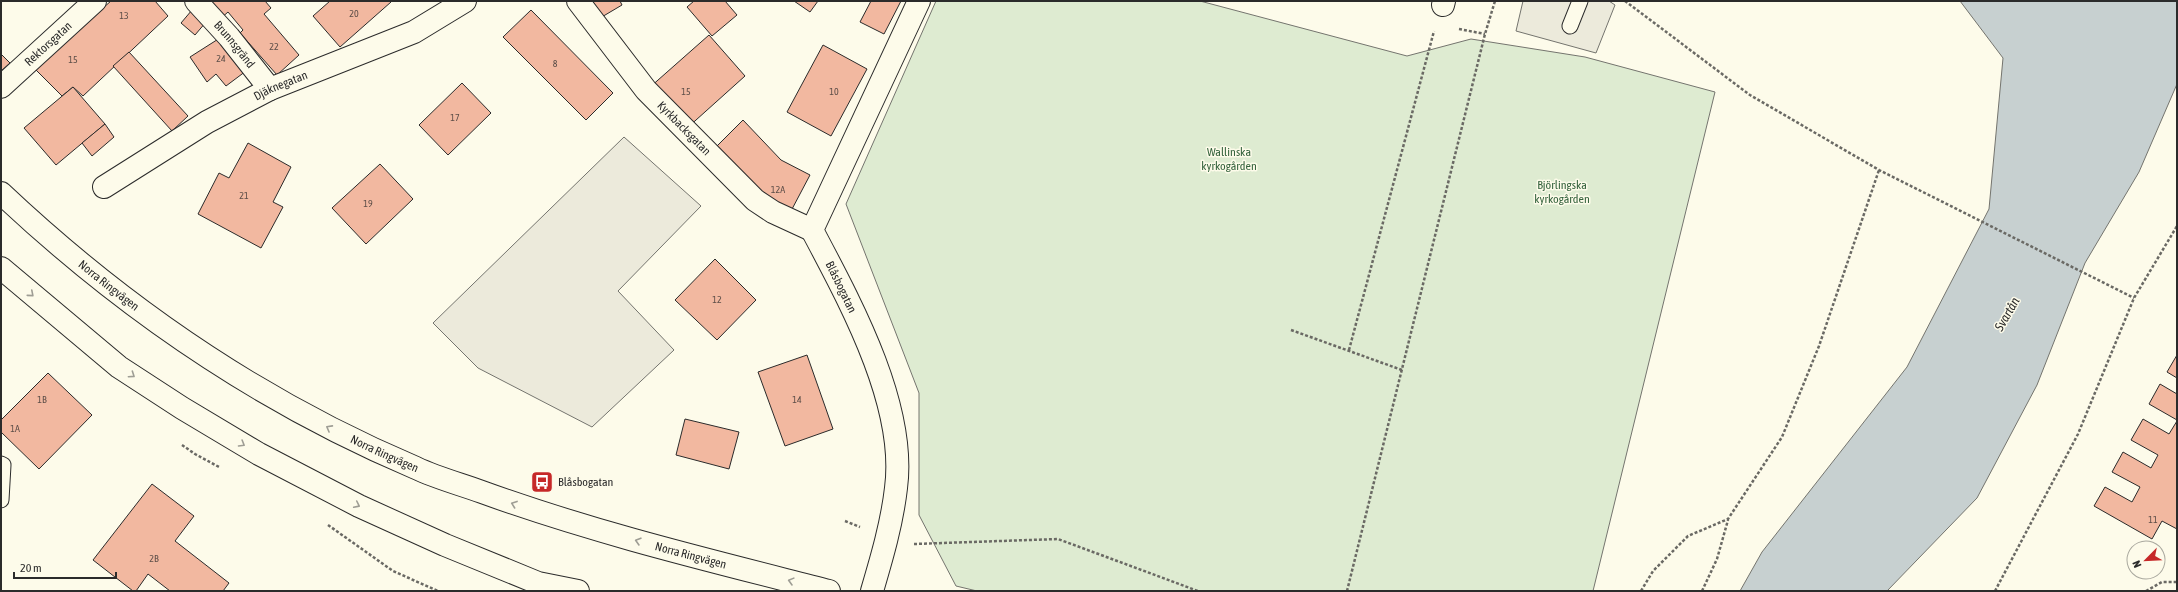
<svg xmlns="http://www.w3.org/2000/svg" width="2178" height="592" font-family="'Asap Condensed',sans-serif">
	<rect width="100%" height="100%" fill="#fdfbea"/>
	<path fill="#deebd1" stroke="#74746e" d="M936,1h264l207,55 64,-17 114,18 130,35 -122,499h-616l-21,-5 -37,-71v-122l-73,-189z"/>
	<g fill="#eceadb" stroke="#74746e">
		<path d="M1523,1h86l6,4 -19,48 -80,-22z"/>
		<path d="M624,137l77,69 -83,85 56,59 -82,77 -114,-59 -45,-45z"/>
	</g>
	<path fill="#c7d0d0" stroke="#74746e" d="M1960,1h217v83l-38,88 -54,91 -48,122 -60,113 -90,93h-147l22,-39 145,-185 82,-158 14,-151z"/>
	<g fill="#f2b8a0" stroke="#2b2b2b">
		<path d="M111,1h44l13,15 -85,80 -10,-9 -11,9 -28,-28z"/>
		<path d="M205,1h60l6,7 -7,6 35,41 -22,20 -37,-42 3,-3 -15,-18 -8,7z"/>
		<path d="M330,1h60l1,1 -51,45 -27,-31z"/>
		<path d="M583,1h37l2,4 -27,16z"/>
		<path d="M694,1h31l12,14 -25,21 -25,-29z"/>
		<path d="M794,1h24l-8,11z"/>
		<path d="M871,1h30l-17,33 -24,-12z"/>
		<path d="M192,10l14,12 -11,13 -14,-12z"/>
		<path d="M531,10l82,83 -27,27 -83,-83z"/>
		<path d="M709,35l36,41 -59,53 -37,-41z"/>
		<path d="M223,36l27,32 -24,18 -10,-12 -9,8 -17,-25z"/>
		<path d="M823,45l44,24 -36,67 -44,-24z"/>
		<path d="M129,52l59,64 -16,15 -59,-65z"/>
		<path d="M1,54l9,9 -9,8z"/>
		<path d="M462,83l29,30 -43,42 -29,-30z"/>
		<path d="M73,87l32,37 -49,41 -32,-37z"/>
		<path d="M743,120l38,40 29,15 -19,36 -40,-22 -39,-38z"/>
		<path d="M105,124l9,13 -22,19 -10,-13z"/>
		<path d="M248,143l43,24 -18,35 10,5 -22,41 -63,-34 21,-41 10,5z"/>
		<path d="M380,164l33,35 -47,45 -34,-36z"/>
		<path d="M715,259l41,41 -39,40 -42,-40z"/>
		<path d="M807,355l26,74 -48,17 -27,-74z"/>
		<path d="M2177,355v23l-10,-6z"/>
		<path d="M48,373l44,42 -53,54 -38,-37v-12z"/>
		<path d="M2160,384l17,10v26l-28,-16z"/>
		<path d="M685,419l54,13 -10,37 -53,-14z"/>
		<path d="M2143,419l26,15 8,-13v108l-15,-8 -10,18 -58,-33 11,-19 27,15 8,-15 -28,-15 11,-20 28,16 7,-13 -27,-15z"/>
		<path d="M152,484l42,32 -19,25 54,42 -6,8h-53l-22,-17 -12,17h-3l-40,-31z"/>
	</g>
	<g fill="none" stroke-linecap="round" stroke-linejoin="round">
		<g stroke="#2b2b2b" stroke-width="17">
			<g id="service">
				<path d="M1570,26l10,-25"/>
				<path d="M1,464l2,1 -2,35"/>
			</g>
		</g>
		<g stroke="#2b2b2b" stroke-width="24">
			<g id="minor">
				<path id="s1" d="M196,1l33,36 41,52"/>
				<path id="s2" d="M578,1l68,89 109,110 18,12 39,18"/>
				<path d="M1443,5l1,-4"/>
				<path id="s3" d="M1,87l94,-86"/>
				<path id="s4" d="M104,187l103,-65 63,-33 144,-57 51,-31"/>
				<path d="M872,591c10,-34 20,-68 24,-103 11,-83 -46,-186 -84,-258l107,-229"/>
			</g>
		</g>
		<g stroke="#2b2b2b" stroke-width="24">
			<g id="secondary">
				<path id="s5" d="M1,193c123,116 259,209 415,275 21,10 44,16 66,24 113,41 230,69 347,99"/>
				<path d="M1,268l118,99 63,41 77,46 100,52 86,39 93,38 40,8"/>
			</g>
		</g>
		<g stroke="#6a6964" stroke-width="2.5" stroke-dasharray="3 2" stroke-linecap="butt">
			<path d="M1625,1l125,94 129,75 255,128"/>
			<path d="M1459,29l26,5"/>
			<path d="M1291,330l111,40"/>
			<path d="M1349,350l85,-319"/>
			<path d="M182,445l13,9 24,13"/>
			<path d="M845,521l15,6"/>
			<path d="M328,525l65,46 45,20"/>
			<path d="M914,544l144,-5 140,52"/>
			<path d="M1347,591l138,-557 10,-33"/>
			<path d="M1641,591l12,-20 35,-35 40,-17 54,-82 37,-91 60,-176"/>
			<path d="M1702,591l15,-32 11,-39"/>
			<path d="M1995,591l83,-157 56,-136 43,-72"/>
			<path d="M2146,591l16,-9h15"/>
		</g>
		<use href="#service" stroke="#fdfbea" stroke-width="15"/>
		<use href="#minor" stroke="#fdfbea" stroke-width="22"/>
		<use href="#secondary" stroke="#fdfbea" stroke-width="22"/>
	</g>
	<defs><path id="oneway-chevron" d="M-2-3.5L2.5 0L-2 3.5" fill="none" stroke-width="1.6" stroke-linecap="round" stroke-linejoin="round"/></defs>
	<g stroke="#9e9d94">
		<use href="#oneway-chevron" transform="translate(31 294) rotate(41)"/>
		<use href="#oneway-chevron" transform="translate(132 375) rotate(34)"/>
		<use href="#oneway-chevron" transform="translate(329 428) rotate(-151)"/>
		<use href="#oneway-chevron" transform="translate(242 444) rotate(31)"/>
		<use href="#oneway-chevron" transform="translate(514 504) rotate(-160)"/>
		<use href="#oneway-chevron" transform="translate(357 505) rotate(26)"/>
		<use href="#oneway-chevron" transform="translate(638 541) rotate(-164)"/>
		<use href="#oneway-chevron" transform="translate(791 581) rotate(-165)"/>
	</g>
	<defs>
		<g id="bus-square" transform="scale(1.15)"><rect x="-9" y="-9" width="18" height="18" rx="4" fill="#c62828" stroke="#fdfbea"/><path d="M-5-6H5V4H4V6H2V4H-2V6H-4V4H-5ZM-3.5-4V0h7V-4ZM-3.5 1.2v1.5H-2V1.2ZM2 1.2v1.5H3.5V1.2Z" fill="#fff"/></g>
	</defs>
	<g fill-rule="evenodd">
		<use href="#bus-square" x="542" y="482"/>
	</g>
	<g text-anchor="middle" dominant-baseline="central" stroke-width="3" stroke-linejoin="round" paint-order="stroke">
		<g font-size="10" fill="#5d4e48">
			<text x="354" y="13">20</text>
			<text x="124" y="15">13</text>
			<text x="274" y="46">22</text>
			<text x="221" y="58">24</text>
			<text x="73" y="59">15</text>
			<text x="555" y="63">8</text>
			<text x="686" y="91">15</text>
			<text x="834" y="91">10</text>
			<text x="455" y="117">17</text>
			<text x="778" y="189">12A</text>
			<text x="244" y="195">21</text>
			<text x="368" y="203">19</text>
			<text x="717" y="299">12</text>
			<text x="42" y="399">1B</text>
			<text x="797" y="399">14</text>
			<text x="15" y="428">1A</text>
			<text x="2153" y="519">11</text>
			<text x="154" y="558">2B</text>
		</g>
		<g font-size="12" fill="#2b2b2b" stroke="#fdfbea">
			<text stroke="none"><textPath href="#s3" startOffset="64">Rektorsgatan</textPath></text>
			<text stroke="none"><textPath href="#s1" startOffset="58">Brunnsgränd</textPath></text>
			<text stroke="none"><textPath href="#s4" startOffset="204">Djäknegatan</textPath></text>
			<text stroke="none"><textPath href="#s2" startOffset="166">Kyrkbacksgatan</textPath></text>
			<text stroke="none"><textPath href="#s5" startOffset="142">Norra Ringvägen</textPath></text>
			<text transform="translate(841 287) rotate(64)">Blåsbogatan</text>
			<text stroke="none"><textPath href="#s5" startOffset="466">Norra Ringvägen</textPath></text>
			<text stroke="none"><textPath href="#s5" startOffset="789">Norra Ringvägen</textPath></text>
		</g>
		<g font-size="12" fill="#34623c" stroke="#fdfbea">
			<text x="1229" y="152">Wallinska<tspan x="1229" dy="14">kyrkogården</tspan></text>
			<text x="1562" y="185">Björlingska<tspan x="1562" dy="14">kyrkogården</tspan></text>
		</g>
		<g font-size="12" fill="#2b2b2b" stroke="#fdfbea" text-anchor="start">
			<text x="558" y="482">Blåsbogatan</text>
		</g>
		<g font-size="13" font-style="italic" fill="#2b2b2b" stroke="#fdfbea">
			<text transform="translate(2007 314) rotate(-60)">Svartån</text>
		</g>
	</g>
	<rect width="2178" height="592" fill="none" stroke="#2b2b2b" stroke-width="4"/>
	<g transform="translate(2146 560) rotate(246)"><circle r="19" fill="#fdfbea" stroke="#a9a89e"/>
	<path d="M0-3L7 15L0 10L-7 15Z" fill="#c62828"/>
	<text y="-6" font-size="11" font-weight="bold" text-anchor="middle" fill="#2b2b2b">N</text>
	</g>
	<path d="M14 572v6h102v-6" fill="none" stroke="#2b2b2b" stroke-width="2"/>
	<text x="20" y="572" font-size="12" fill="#2b2b2b" stroke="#fdfbea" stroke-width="3" paint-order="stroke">20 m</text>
</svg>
